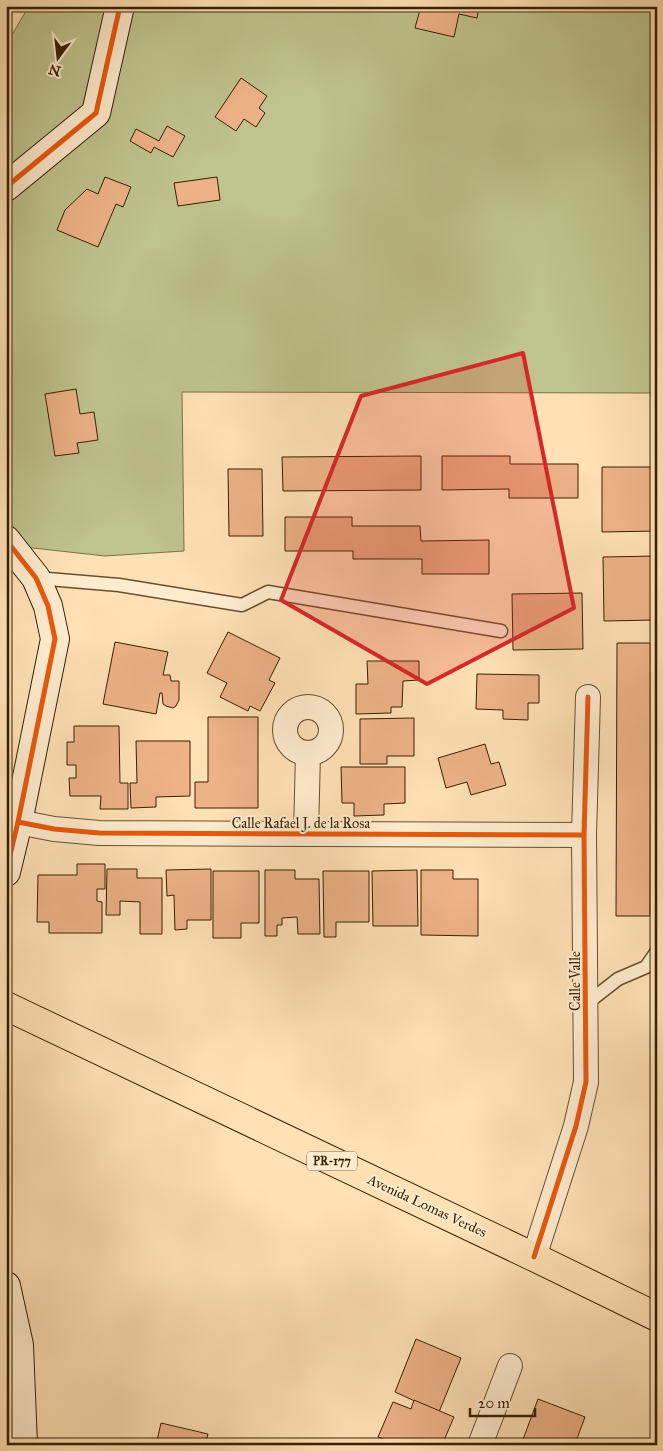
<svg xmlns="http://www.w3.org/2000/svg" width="663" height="1451" font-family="'IM FELL Great Primer',serif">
	<rect width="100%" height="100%" fill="#ffe1b5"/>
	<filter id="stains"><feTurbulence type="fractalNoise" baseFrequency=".004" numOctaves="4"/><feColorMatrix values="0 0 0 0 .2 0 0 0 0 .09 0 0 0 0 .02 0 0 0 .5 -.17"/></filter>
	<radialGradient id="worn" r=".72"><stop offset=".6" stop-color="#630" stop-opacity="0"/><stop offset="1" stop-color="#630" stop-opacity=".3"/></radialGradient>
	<path fill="#bfc38e" stroke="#7a7247" d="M29,6h628v387l-475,-1 2,159 -79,5 -99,-11v-500z"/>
	<g fill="#eeb288" stroke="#362000">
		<path d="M421,6h58l-2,12 -18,-4 -5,23 -39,-9z"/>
		<path d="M241,78l26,18 -8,12 6,5 -9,14 -12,-8 -8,12 -21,-14z"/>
		<path d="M167,126l18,10 -12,21 -19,-10 -3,6 -21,-12 6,-12 23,12z"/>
		<path d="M105,177l26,10 -8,20 -7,-3 -18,43 -41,-17 8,-20 22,-21 11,5z"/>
		<path d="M217,177l3,23 -42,6 -4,-23z"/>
		<path d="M76,389l4,25 14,-2 4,28 -21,3 2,10 -24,3 -10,-62z"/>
		<path d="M421,456v34l-138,1 -1,-34z"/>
		<path d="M442,456h68v8h68v34h-69v-9l-67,1z"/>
		<path d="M602,467h55v64l-55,1z"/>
		<path d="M228,469h34l1,67h-34z"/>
		<path d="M285,517h67v9h68l1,15 68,-1v34h-67v-15h-69v-8h-68z"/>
		<path d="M657,556v64l-53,1 -1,-64z"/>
		<path d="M582,593l1,56 -70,1 -1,-56z"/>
		<path d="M228,632l52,26 -11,22 6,3 -15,28 -10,-5 -2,5 -28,-14 7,-14 -20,-10z"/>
		<path d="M115,642l53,10 -5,23h7l1,6h8v19l-3,6 -3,2 -7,-2 -3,-2 -1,-11h-2l-4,21 -53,-10z"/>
		<path d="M617,643h34l-1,273h-34z"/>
		<path d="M367,661h52v19l-16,1 -1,26h-11v6l-35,1v-30h12z"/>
		<path d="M477,674l62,1v28h-11v17l-25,-1v-9l-27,-1z"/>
		<path d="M208,717h50v91h-63v-26h13z"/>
		<path d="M414,718v38h-27v8h-27v-45z"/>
		<path d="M74,726h45l1,57h8v26h-28l1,-13h-31l-1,-18h7v-13h-9v-23h7z"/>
		<path d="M136,741h54v55l-34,1v10l-25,1 -1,-25h7z"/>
		<path d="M485,744l6,20 8,-2 7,23 -35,10 -4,-13 -21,6 -8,-30z"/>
		<path d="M341,767h64v36l-21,1v11l-30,1v-13h-12z"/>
		<path d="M77,864h28v25h-8v12l5,1v31h-53v-11h-12l1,-47h39z"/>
		<path d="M107,869h30v9h25v56h-22v-32l-20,-1v14h-14z"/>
		<path d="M211,869v51h-24v9l-12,1 -1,-35 -7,1 -1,-26z"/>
		<path d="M265,870h30v9h24l1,55h-22l-1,-17 -15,1v7h-5v11h-12z"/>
		<path d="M417,870l1,56h-45l-1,-55z"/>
		<path d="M421,870h32v9h25v57l-57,-1z"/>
		<path d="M213,871h46v52h-18v15h-28z"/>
		<path d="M323,871h46v51h-33v15h-12z"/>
		<path d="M416,1339l45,19 -22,54 -44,-20z"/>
		<path d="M538,1399l47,18 -10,27 1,1h-55z"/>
		<path d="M414,1400l40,17 -12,28h-44l-20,-8 15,-35 18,7z"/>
		<path d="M161,1423l47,11 -3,11h-49z"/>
	</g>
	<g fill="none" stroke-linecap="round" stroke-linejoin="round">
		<g stroke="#68502d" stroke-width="15">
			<g id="lane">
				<path d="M36,578l83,7 123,20 26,-13 233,39"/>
				<path d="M586,1004l32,-25 28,-12 11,-16"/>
			</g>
		</g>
		<g stroke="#68502d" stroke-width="26">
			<g id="street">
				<circle cx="308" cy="730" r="23"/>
				<path d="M18,822l36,7 45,4 485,2"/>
				<path d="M306,834l2,-81"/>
				<path d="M534,1257l42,-131 10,-44 -2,-247 4,-138"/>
				<path d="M480,1445l30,-79"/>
			</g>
		</g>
		<g stroke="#362000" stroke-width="30">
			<g id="secondary">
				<path d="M6,187l90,-74 24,-107"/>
				<path d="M6,540l30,38 12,28 7,33 -37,183 -12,50"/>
				<path d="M6,1286l13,59 4,100"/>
			</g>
		</g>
		<g stroke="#362000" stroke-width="30">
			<path id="primary" d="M6,1006l528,251 123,60"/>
		</g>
		<use href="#lane" stroke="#ffeccf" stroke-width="12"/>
		<use href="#street" stroke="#ffeccf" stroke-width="24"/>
		<use href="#secondary" stroke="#ffeccf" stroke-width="28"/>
		<use href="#primary" stroke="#ffe1b5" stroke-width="28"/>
		<g stroke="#ffeccf" stroke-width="8">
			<g id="cycleway">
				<path d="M6,187l90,-74 24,-107"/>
				<path d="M6,540l30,38 12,28 7,33 -37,183 -12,50"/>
				<path d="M18,822l36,7 45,4 485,2"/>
				<path d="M534,1257l42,-131 10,-44 -2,-247 4,-138"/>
			</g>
		</g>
		<use href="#cycleway" stroke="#e8590c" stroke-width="5"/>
	</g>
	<path fill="#d62828" fill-opacity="0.2" stroke="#d62828" stroke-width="4" stroke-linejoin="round" d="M523,353l51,255 -147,76 -146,-84 80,-204z"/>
	<g text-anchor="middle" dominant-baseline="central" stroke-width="4" stroke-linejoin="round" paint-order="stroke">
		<rect fill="#ffeccf" stroke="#725d3e" stroke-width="1" x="307" y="1151.5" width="50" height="19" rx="4"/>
		<g font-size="12" font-weight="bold" fill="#362000">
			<text x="332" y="1161">PR-177</text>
		</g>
		<g font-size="14" fill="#362000" stroke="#ffeccf">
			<text x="301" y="823">Calle Rafael J. de la Rosa</text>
			<text transform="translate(575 981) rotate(-90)">Calle Valle</text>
			<text transform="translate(427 1206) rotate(25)">Avenida Lomas Verdes</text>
		</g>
	</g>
	<rect width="663" height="1451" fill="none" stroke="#ffe1b5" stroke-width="25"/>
	<rect x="8" y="8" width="648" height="1436" fill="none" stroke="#362000" stroke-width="2.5"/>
	<rect x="12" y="12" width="638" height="1426" fill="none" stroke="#362000"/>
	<g transform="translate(58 58) rotate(195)" stroke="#ffeccf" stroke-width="4" paint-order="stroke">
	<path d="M0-4L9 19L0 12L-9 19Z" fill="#362000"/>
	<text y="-8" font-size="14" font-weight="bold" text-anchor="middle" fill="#362000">N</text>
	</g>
	<path d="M470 1408v8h65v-8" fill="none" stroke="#362000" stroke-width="2.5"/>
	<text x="478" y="1408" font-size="15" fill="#362000" stroke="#ffeccf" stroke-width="4" paint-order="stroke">20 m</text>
	<rect width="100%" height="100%" filter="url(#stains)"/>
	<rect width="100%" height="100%" fill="url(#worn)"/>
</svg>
